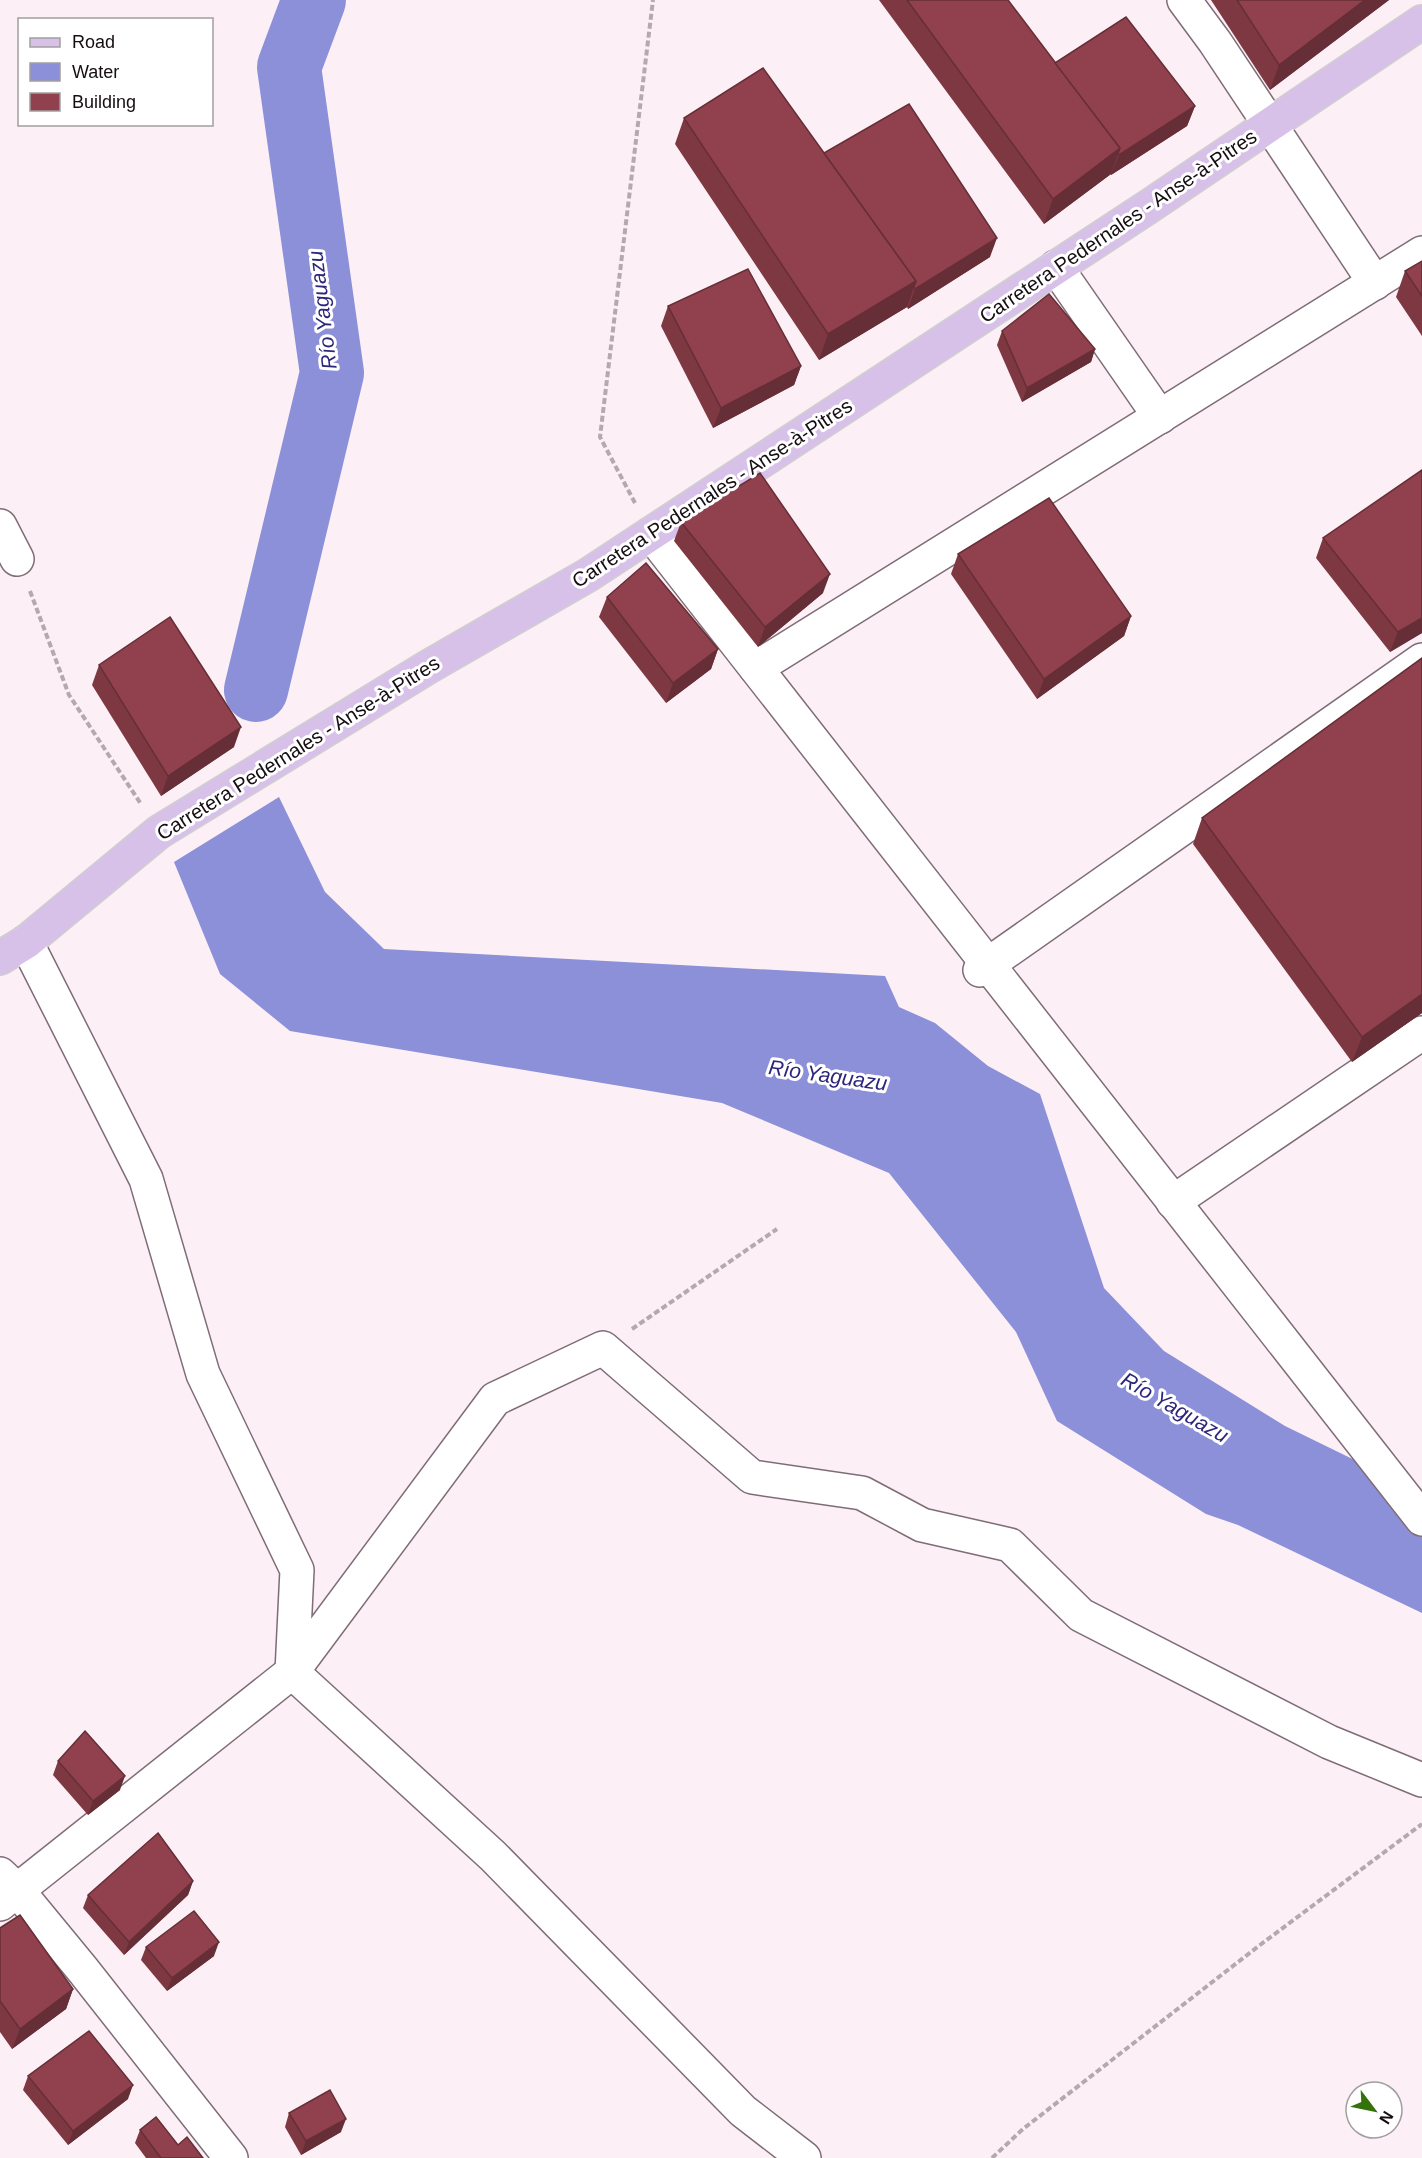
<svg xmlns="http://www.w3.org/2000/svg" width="1422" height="2158" font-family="Helvetica,sans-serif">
	<rect width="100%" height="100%" fill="#fceff6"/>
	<path fill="#8b90d9" d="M279,797l46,95 59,57 501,27 14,31 36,16 53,43 52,28 64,194 60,63 121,75 137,67v120l-184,-88 -32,-11 -149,-93 -41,-89 -127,-159 -167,-70 -432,-72 -70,-57 -46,-112z"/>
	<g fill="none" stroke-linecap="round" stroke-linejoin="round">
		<path stroke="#8b90d9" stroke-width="64" d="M256,690l76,-317 -43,-306 25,-67"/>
		<g stroke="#7f6c77" stroke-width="36">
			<g id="minor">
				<path d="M1184,0l31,42 160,241"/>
				<path d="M1056,267l104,150"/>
				<path d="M0,526l17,33"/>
				<path d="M651,534l771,985"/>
				<path d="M756,668l666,-415"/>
				<path d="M26,942l120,237 57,195 94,196 -5,102 201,184 250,255 61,47"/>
				<path d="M980,970l442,-310"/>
				<path d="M1173,1202l249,-169"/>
				<path d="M0,1874l18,17 65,79 148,188"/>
				<path d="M0,1904l292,-232 203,-273 108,-51 149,129 110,16 60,32 88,20 71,70 248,127 93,38"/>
			</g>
		</g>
		<g stroke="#d0cfd0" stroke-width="36">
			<path id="primary" d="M0,958l26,-16 133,-110 269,-165 160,-92 563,-370 271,-183"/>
		</g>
		<g stroke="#b5a9b0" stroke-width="4" stroke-dasharray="6 3" stroke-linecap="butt">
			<path d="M635,503l-35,-66 53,-437"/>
			<path d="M30,591l39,104 72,109"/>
			<path d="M632,1329l145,-100"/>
			<path d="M992,2158l31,-29 237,-184 162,-121"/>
		</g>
		<use href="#minor" stroke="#fff" stroke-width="33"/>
		<use href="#primary" stroke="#d8c1e8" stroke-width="33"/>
	</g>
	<g fill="#7d3842">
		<path d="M879,0h129l47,63 140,43 -8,20 -76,49v-1l-67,50z"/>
		<path d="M1211,0h178l-119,90z"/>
		<path d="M684,118l140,35 166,104 -82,52 -1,-2 -88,53 -144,-216z"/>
		<path d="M1422,261v75l-26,-39 9,-26z"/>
		<path d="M668,306l133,60 -7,19 -81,43 -52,-102z"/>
		<path d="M1002,331l93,18 -4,13 -69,40 -25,-57z"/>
		<path d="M681,522l142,71 -65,54 -84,-106z"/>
		<path d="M1323,538l99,95 -32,19 -74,-94z"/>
		<path d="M958,554l173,62 -7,20 -87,63 -86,-125z"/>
		<path d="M607,597l111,52 -7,20 -45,34 -67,-86z"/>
		<path d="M99,665l135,82 -73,49 -69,-111z"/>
		<path d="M1202,818l220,195 -70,49 -159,-218z"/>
		<path d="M58,1761l62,29 -32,25 -35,-40z"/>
		<path d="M193,1881l-5,14 -64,60 -41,-47 5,-13z"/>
		<path d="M0,1928l73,61 -7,20 -54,40 -12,-17z"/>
		<path d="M146,1947l68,9 -47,35 -26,-31z"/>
		<path d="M28,2076l100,23 -60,46 -45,-55z"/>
		<path d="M289,2113l52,19 -40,23 -16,-28z"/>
		<path d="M140,2130l63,28h-57l-11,-15z"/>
	</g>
	<g fill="#662e36">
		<path d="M1365,0h24l-119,90 9,-25z"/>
		<path d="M1195,106l-8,20 -76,49 8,-20z"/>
		<path d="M1120,148l-9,26 -67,50 9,-25z"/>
		<path d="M997,238l-7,19 -82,52 7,-20z"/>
		<path d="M916,281l-9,26 -88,53 9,-26z"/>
		<path d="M1095,349l-4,13 -69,40 5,-14z"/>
		<path d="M801,366l-7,19 -81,43 8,-20z"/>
		<path d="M830,574l-7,19 -65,54 7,-20z"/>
		<path d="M1131,616l-7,20 -87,63 7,-20z"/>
		<path d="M1422,618v15l-32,19 8,-20z"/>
		<path d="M718,649l-7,20 -45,34 7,-20z"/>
		<path d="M241,727l-7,20 -73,49 7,-20z"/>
		<path d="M1422,994v19l-70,49 10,-25z"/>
		<path d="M125,1776l-5,14 -32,25 5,-14z"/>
		<path d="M193,1881l-5,14 -64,60 5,-13z"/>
		<path d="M219,1942l-5,14 -47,35 5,-13z"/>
		<path d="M73,1989l-7,20 -54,40 8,-20z"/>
		<path d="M133,2085l-5,14 -60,46 5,-14z"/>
		<path d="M346,2119l-5,13 -40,23 5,-14z"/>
	</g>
	<g fill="#91414d" stroke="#662e36" stroke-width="1.5">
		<path d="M907,0h101l112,148 -67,51z"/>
		<path d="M1237,0h128l-86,65z"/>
		<path d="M1126,17l69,89 -76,49 -1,-1 2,-6 -65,-85z"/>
		<path d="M763,68l153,213 -88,53 -144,-216z"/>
		<path d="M909,104l88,134 -82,51 -1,-2 2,-6 -92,-128z"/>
		<path d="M1422,261v35l-17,-25z"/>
		<path d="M748,269l53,97 -80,42 -53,-102z"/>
		<path d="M1049,294l46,55 -68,39 -25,-57z"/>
		<path d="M1422,470v148l-24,14 -75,-94z"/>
		<path d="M760,473l70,101 -65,53 -84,-105z"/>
		<path d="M1049,498l82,118 -87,63 -86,-125z"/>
		<path d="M646,563l72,86 -45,34 -66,-86z"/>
		<path d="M170,617l71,110 -73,49 -69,-111z"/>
		<path d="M1422,658v336l-60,43 -160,-219z"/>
		<path d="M85,1731l40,45 -32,25 -35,-40z"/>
		<path d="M158,1833l35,48 -64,61 -41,-47z"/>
		<path d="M194,1911l25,31 -47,36 -26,-31z"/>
		<path d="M20,1915l53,74 -53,40 -20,-28v-73z"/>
		<path d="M89,2031l44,54 -60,46 -45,-55z"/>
		<path d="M330,2090l16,29 -40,22 -17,-28z"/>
		<path d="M156,2117l22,28 9,-8 16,21h-42l-21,-28z"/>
	</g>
	<g text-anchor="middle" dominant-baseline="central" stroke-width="6" stroke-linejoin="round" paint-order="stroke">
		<g font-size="20" fill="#150d12" stroke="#fff">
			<text transform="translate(1118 226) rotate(-34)">Carretera Pedernales - Anse-à-Pitres</text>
			<text transform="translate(712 493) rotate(-33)">Carretera Pedernales - Anse-à-Pitres</text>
			<text transform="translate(298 748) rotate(-32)">Carretera Pedernales - Anse-à-Pitres</text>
		</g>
		<g font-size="21" font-style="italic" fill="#2e267b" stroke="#fff">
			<text transform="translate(322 310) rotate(-97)">Río Yaguazu</text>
			<text transform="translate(828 1075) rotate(8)">Río Yaguazu</text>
			<text transform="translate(1175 1407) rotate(30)">Río Yaguazu</text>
		</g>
	</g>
	<rect x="18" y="18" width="195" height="108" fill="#ffffff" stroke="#a19ea0" stroke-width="1.5"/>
	<rect x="30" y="38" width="30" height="9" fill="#d8c1e8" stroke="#a19ea0" stroke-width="1.5"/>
	<text x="72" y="48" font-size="18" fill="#150d12">Road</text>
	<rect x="30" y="63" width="30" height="18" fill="#8b90d9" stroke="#a19ea0" stroke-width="1.5"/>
	<text x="72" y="78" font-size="18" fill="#150d12">Water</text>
	<rect x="30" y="93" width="30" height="18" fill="#91414d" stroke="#a19ea0" stroke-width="1.5"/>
	<text x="72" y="108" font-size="18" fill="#150d12">Building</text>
	<g transform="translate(1374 2110) rotate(122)"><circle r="28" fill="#ffffff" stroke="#a19ea0" stroke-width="1.5"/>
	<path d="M0-4.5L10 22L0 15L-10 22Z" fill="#34730c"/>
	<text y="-9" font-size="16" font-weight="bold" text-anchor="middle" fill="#150d12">N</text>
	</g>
</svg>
